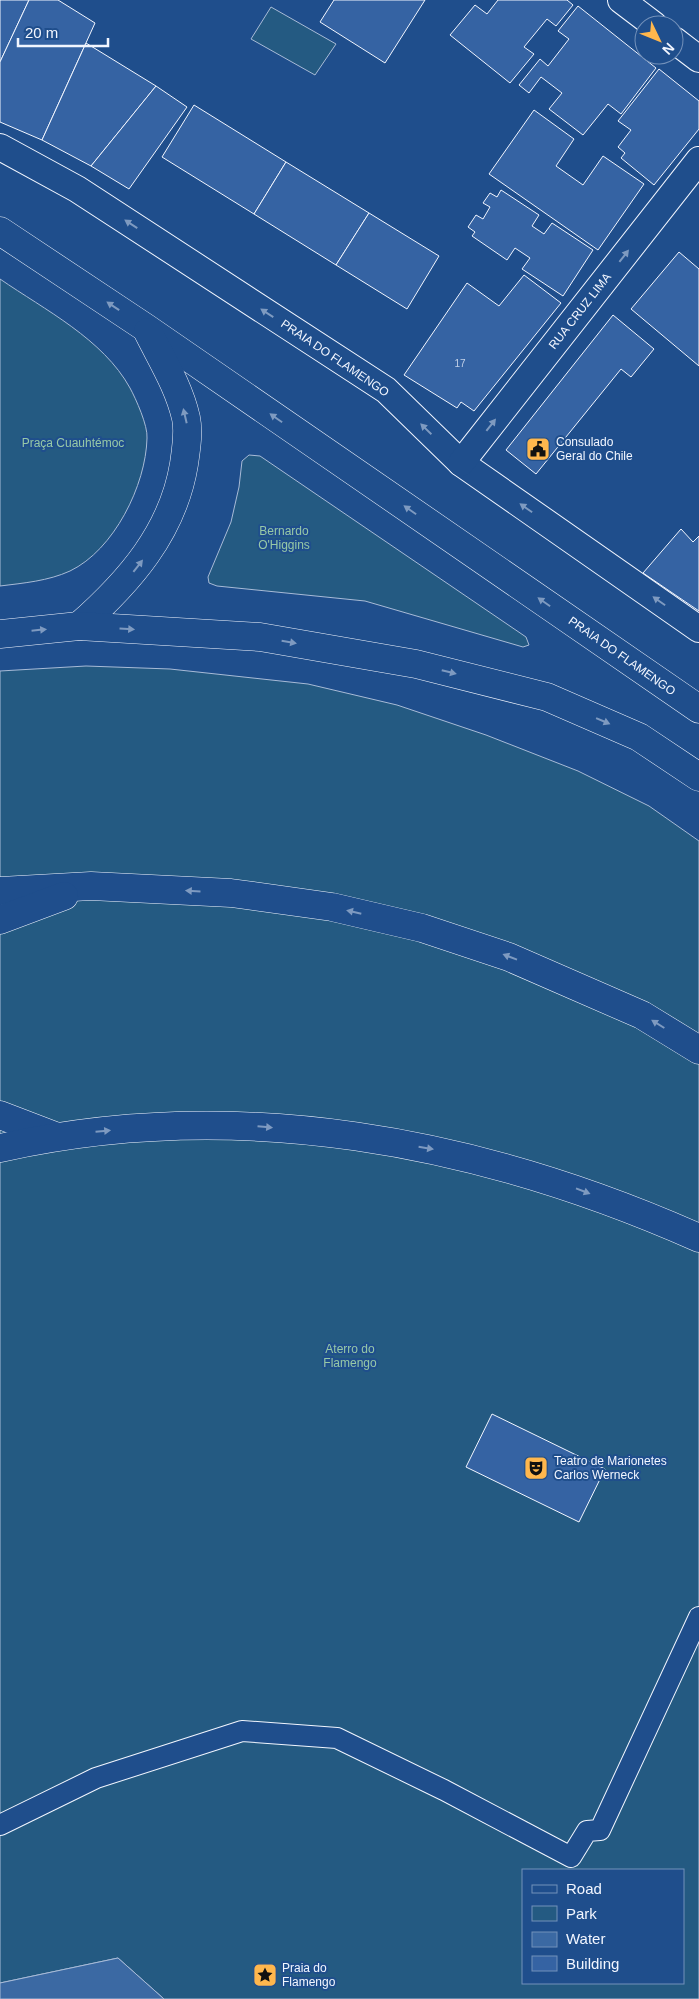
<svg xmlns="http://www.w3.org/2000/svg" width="699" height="1999" font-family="Helvetica,sans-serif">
	<rect width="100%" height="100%" fill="#1f4e8c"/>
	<g fill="#245a82" stroke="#a8bbd7" fill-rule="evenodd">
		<path d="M271,7l65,37 -21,31 -64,-36z"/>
		<path d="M0,279c45,31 103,60 130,109 6,11 18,38 17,50 -1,47 -33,112 -77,133 -22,10 -46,12 -70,15z"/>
		<path d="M249,455l11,1 266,181 3,8 -6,2 -158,-46 -148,-15 -8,-3 -1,-6 23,-55 8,-35 3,-26z"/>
		<path d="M86,666l84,3 138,15 89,21 89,30 92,36 71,35 50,35v1158h-535l-46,-41 -118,25v-1312zM523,1870h160v113h-160z"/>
	</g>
	<path fill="#3b69a3" stroke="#a8bbd7" d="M118,1958l46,41h-164v-16z"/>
	<g fill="#3563a3" stroke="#f2f6ff">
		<path d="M0,0h29l-29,62z"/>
		<path d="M29,0h29l37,23 -53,117 -42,-18v-60z"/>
		<path d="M334,0h91l-40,63 -65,-41z"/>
		<path d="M498,0h69l6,5 -17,21 -9,-7 -23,28 10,7 -24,29 -60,-48 25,-30 12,9z"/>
		<path d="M578,6l78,62 -35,46 -13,-10 -25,31 -34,-26 13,-16 -21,-16 -12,16 -10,-8 21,-26 8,7 21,-27 -11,-8z"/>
		<path d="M86,43l70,43 -65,80 -49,-26z"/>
		<path d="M659,69l40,32v28l-45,56 -33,-27 4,-5 -7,-6 13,-17 -13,-9z"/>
		<path d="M156,86l31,21 -58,82 -38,-23z"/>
		<path d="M194,105l92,57 -32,52 -92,-57z"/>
		<path d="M534,110l40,29 -18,27 27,19 20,-29 41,28 -46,66 -109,-76z"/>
		<path d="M286,162l83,51 -33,52 -82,-51z"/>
		<path d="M501,190l38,25 -7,11 12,8 8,-11 41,27 -30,46 -41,-27 8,-11 -15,-10 -8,12 -35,-24 3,-4 -7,-5 8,-12 7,4 7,-12 -7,-4 7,-10 7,4z"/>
		<path d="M369,213l70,43 -32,53 -71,-44z"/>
		<path d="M679,252l20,17v97l-68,-57z"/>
		<path d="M524,275l37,28 -87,108 -13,-9 -4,6 -53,-33 63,-92 32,23z"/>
		<path d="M613,315l41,34 -23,28 -10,-8 -85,105 -30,-24z"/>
		<path d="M681,529l12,13 6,-6v75l-56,-38z"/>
		<path d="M492,1414l113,55 -26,53 -113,-55z"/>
	</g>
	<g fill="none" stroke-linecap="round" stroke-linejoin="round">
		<g stroke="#f2f6ff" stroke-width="22">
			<path id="pedestrian" d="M0,1825l96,-47 146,-47 95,7 107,52 127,67 16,-26 13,-1 99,-213"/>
		</g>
		<g stroke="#f2f6ff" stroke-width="28">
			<g id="minor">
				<path d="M621,0l33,25"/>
				<path d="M674,40l25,19"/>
				<path d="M0,147l77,42 309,201 75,73 238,166"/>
				<path d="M461,463l238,-303"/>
			</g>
		</g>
		<g stroke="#f2f6ff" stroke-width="29">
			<g id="primary">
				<path d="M0,231l146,97 553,381"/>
				<path d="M79,626c50,-44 94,-94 105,-162 2,-14 5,-32 2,-46 -7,-31 -24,-58 -38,-86"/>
				<path d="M0,634l79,-8 181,11 156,27 131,33 92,40 60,40"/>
			</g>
		</g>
		<g stroke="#f2f6ff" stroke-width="29">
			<g id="trunk">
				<path d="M0,891l91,-5 140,7 101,14 90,21 87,29 133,58 57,35"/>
				<path d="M0,920l64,-24"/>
				<path d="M0,1115l55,21"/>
				<path d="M0,1148c238,-53 478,-8 699,90"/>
			</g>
		</g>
		<use href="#pedestrian" stroke="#1f4e8c" stroke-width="20"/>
		<use href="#minor" stroke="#1f4e8c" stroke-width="26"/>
		<use href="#primary" stroke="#1f4e8c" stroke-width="28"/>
		<use href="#trunk" stroke="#1f4e8c" stroke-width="28"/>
	</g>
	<defs><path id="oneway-solid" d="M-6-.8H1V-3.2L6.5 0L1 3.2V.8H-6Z" transform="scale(1.25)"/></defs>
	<g fill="#7e9ac0">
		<use href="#oneway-solid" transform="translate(131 224) rotate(-147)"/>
		<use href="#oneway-solid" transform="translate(624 256) rotate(-52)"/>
		<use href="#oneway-solid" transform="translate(113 306) rotate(-146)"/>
		<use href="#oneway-solid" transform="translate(267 313) rotate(-147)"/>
		<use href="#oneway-solid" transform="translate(185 416) rotate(-103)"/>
		<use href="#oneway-solid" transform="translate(276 418) rotate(-145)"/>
		<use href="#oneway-solid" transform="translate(491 425) rotate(-52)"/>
		<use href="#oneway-solid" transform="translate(426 429) rotate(-136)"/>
		<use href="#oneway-solid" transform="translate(526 508) rotate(-145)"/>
		<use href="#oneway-solid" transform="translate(410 510) rotate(-145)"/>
		<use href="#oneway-solid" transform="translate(138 566) rotate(-52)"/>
		<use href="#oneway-solid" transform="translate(659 601) rotate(-145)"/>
		<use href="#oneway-solid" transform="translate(544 602) rotate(-145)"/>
		<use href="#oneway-solid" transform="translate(127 629) rotate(4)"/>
		<use href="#oneway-solid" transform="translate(39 630) rotate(-6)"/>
		<use href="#oneway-solid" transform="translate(289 642) rotate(10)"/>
		<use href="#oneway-solid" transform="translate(449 672) rotate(14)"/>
		<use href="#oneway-solid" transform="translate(603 721) rotate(23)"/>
		<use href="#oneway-solid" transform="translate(193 891) rotate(-177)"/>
		<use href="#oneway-solid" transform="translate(354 912) rotate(-167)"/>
		<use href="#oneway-solid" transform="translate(510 957) rotate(-159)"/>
		<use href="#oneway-solid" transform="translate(658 1024) rotate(-148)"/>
		<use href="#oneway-solid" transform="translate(265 1127) rotate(5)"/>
		<use href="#oneway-solid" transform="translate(103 1131) rotate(-5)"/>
		<use href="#oneway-solid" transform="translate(426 1148) rotate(9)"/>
		<use href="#oneway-solid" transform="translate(583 1191) rotate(21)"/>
	</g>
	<defs>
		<g id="civic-square" transform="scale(1.25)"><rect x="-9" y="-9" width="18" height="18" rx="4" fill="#ffb74d" stroke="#1f4e8c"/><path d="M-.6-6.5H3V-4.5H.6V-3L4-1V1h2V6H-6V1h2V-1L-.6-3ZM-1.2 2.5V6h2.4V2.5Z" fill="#111"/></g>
		<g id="theatre-square" transform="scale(1.25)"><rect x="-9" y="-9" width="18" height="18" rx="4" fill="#ffb74d" stroke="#1f4e8c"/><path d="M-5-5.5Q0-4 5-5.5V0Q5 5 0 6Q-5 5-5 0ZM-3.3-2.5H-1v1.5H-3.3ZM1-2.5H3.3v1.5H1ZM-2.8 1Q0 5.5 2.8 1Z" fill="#111"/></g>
		<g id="sight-square" transform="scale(1.25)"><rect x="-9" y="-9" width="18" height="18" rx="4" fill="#ffb74d" stroke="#1f4e8c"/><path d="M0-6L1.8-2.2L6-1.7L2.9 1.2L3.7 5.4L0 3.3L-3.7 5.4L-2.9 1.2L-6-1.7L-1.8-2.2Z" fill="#111"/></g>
	</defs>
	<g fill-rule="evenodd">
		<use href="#civic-square" x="538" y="449"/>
		<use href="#theatre-square" x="536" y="1468"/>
		<use href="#sight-square" x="265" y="1975"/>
	</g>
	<g text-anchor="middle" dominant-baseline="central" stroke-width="4" stroke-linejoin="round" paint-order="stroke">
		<g font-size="10" fill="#c3d1e8">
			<text x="460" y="363">17</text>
		</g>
		<g font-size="12" fill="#f2f6ff" stroke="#1f4e8c">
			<text transform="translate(580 311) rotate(-52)">RUA CRUZ LIMA</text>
			<text transform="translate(335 358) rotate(34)">PRAIA DO FLAMENGO</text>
			<text transform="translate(622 656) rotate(35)">PRAIA DO FLAMENGO</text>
		</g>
		<g font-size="12" fill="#f2f6ff" stroke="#1f4e8c" text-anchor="start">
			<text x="556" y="442">Consulado<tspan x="556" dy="14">Geral do Chile</tspan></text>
			<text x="554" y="1461">Teatro de Marionetes<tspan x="554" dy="14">Carlos Werneck</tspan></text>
			<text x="282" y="1968">Praia do<tspan x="282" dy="14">Flamengo</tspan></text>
		</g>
		<g font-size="12" fill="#97c8a6" stroke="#1f4e8c">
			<text x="73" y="443">Praça Cuauhtémoc</text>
			<text x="284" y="531">Bernardo<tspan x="284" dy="14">O'Higgins</tspan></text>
			<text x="350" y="1349">Aterro do<tspan x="350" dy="14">Flamengo</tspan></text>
		</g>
	</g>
	<rect x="522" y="1869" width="162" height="115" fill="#1f4e8c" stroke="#7391ba"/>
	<rect x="532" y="1885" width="25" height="8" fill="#1f4e8c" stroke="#7391ba"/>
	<text x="566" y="1894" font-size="15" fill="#f2f6ff">Road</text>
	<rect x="532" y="1906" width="25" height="15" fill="#245a82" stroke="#7391ba"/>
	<text x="566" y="1919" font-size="15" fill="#f2f6ff">Park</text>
	<rect x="532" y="1932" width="25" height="15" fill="#3b69a3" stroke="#7391ba"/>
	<text x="566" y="1944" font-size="15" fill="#f2f6ff">Water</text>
	<rect x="532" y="1956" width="25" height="15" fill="#3563a3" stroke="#7391ba"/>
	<text x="566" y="1969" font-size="15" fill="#f2f6ff">Building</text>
	<g transform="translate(659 40) rotate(133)"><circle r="24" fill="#1f4e8c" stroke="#7391ba"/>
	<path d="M0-4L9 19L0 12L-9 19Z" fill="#ffb74d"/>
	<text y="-8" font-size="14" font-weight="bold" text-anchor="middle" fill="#f2f6ff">N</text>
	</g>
	<path d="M18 38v8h90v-8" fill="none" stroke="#f2f6ff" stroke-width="2.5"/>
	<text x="25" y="38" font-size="15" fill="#f2f6ff" stroke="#1f4e8c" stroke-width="4" paint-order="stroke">20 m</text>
</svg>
